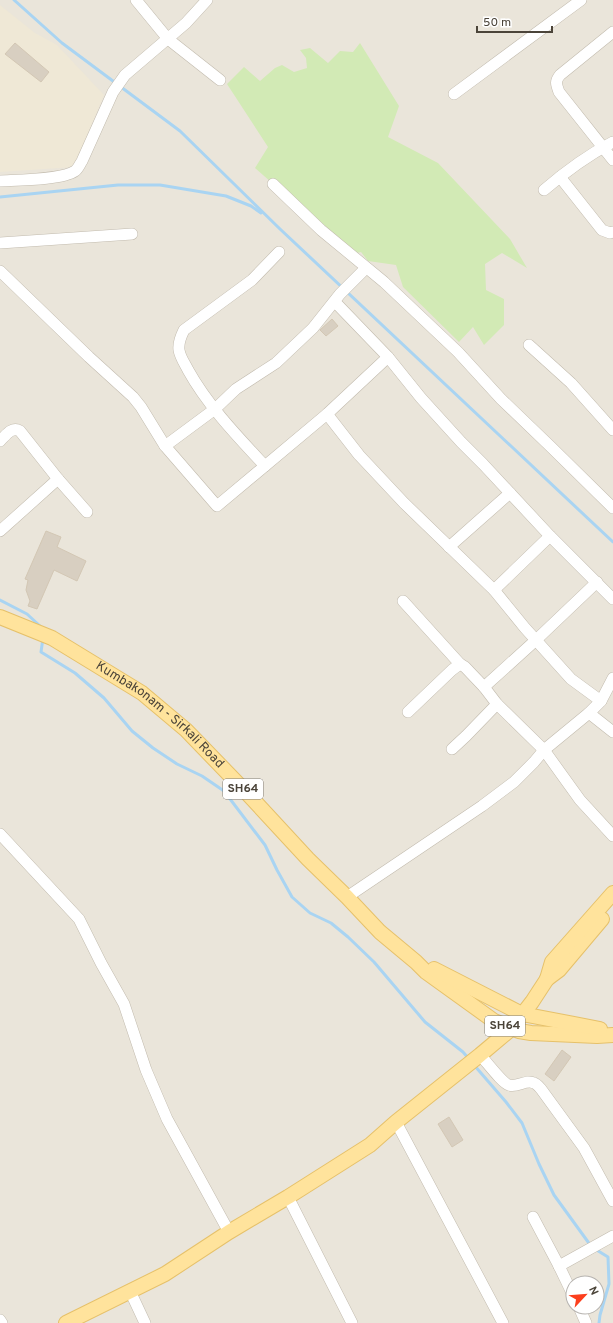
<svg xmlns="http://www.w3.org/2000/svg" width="613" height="1323" font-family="Overpass,sans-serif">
	<rect width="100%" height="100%" fill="#f6f3ec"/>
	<path fill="#eae5da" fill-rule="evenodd" d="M0,0h613v1323h-613zM573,1283h24v24h-24z"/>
	<path fill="#efe8d6" d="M0,5l35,28 22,12 47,50 -30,72 -74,5z"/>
	<path fill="#d2eab5" d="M360,43l39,63 -11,31 50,26 72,76 17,29 -25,-15 -17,11 1,26 18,9v26l-20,20 -11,-18 -14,15 -56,-55 -7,-22 -28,-4 -7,-9 -8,2 -98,-86 13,-21 -41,-63 17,-17 16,14 15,-13 7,-3 12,7 13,-4 -1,-10 -6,-8 10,-2 18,15 12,-12 13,1z"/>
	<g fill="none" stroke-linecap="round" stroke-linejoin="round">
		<g stroke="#a9d4f2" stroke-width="3">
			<path d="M14,0l48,43 118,88 100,98 333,313"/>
			<path d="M0,197l118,-12h42l66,11 25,10 10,7"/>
			<path d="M0,600l27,14 13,12"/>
			<path d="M43,638l-2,14 34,21 29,25 28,33 21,17 24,16 25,12 22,15 41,54 12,25 15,27 18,16 21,10 17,14 26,25 51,60 38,30 6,7"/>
			<path d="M474,1065l32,37 16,21 17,41 15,31 37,51"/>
			<path d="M595,1249l13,8 1,27 -9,31 -1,8"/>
		</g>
	</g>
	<g fill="#d8cfc1" stroke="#d3c7b4">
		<path d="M15,43l34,29 -8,10 -36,-28z"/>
		<path d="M332,319l6,7 -12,10 -6,-6z"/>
		<path d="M46,531l15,6 -4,10 29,14 -9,20 -23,-11 -17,39 -9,-3 2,-5 -4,-11 2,-10 -3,-1z"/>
		<path d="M562,1050l9,7 -17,24 -9,-7z"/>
		<path d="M449,1117l14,23 -11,7 -14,-23z"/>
	</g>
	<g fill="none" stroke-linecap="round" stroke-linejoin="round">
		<g stroke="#c2bbae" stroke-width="12">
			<g id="minor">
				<path d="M136,0l32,39 52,41"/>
				<path d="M613,32l-53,43c-5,6 -4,9 -1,17l54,68"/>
				<path d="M454,94l127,-94"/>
				<path d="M560,177l42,53 8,3 3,-1"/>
				<path d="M0,181c17,-1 62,-1 75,-10 3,-2 5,-7 7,-10l31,-69 12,-17 61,-52 21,-23"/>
				<path d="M273,184l48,46 63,52 74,70 43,47 50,48 62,61"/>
				<path d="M544,190c21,-18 44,-35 69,-48"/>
				<path d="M0,243l132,-9"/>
				<path d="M0,271l89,86 44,40 8,10 24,39 52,60 110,-92 61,-57"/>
				<path d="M335,302l53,55 33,41 40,44 22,22 67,72 63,63"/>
				<path d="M529,345l42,38 42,47"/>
				<path d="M327,414l32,41 45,48 90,87 31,38 46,51 30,22"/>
				<path d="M0,441c6,-6 12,-15 20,-10l38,48 29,33"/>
				<path d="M165,446l50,-37 21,-20 40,-26 37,-35 27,-34 26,-26"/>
				<path d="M265,466c-27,-29 -57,-60 -77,-96 -3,-6 -8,-13 -9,-20 -1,-7 2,-14 5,-20l68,-50 27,-28"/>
				<path d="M0,531l58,-52"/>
				<path d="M449,547l61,-54"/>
				<path d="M494,590l56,-54"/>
				<path d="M403,601l57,63"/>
				<path d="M484,687l52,-47 61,-58"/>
				<path d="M408,712l44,-42 8,-6 5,3 19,20 13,17 47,46 36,50 33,36"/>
				<path d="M589,713l24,19"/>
				<path d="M452,749l14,-13 31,-32"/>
				<path d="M0,834l79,85 22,44 23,41 22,66 21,49 62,113"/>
				<path d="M347,897l135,-91 32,-24 20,-20 10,-12 45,-37 12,-12 12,-23"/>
				<path d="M480,1055c6,6 22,28 29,30 8,3 17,-6 25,-2 3,1 6,5 7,6l43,59 29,53"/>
				<path d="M396,1122l107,201"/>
				<path d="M288,1197l64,126"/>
				<path d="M533,1217l26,49 14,29"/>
				<path d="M559,1266l54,-30"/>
				<path d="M130,1291l15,32"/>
				<path d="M579,1307l7,16"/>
				<path d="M0,1320l2,3"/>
			</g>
		</g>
		<g stroke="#e6c16a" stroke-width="16">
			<g id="major">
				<path id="s1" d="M0,617l52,21 90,55 44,37 60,62 62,67 39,38 33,35 36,30 10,10 68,49 25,10 12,2 66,3 16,-1"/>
				<path d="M434,969l88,45 78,15"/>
				<path d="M547,979l12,-9 43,-51"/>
				<path d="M66,1323l99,-49 64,-42 59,-35 82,-52 26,-23 84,-67 31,-26 21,-27 15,-23 5,-17 61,-69"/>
			</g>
		</g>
		<use href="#minor" stroke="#fff" stroke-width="11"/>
		<use href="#major" stroke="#ffe39c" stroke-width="14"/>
	</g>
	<g text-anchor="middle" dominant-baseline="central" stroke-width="3.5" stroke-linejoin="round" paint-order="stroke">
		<g fill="#fff" stroke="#817c74" stroke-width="1">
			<rect x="223" y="779" width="40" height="20" rx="3"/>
			<rect x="485" y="1016" width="40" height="20" rx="3"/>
		</g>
		<g font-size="12" font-weight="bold" fill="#4b4439">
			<text x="243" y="789">SH64</text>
			<text x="505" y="1026">SH64</text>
		</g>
		<g font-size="13" fill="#4b4439" stroke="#fff">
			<text stroke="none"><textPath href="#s1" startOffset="189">Kumbakonam - Sirkali Road</textPath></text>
		</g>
	</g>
	<g transform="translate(585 1295) rotate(64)"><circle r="19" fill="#ffffff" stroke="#b7b4b0"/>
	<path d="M0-3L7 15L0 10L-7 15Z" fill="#fc3f1d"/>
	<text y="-6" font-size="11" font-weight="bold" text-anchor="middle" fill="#4b4439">N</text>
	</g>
	<path d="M477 26v6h75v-6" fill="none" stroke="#4b4439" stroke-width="2"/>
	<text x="483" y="26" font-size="12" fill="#4b4439" stroke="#ffffff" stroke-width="3" paint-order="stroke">50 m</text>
</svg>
